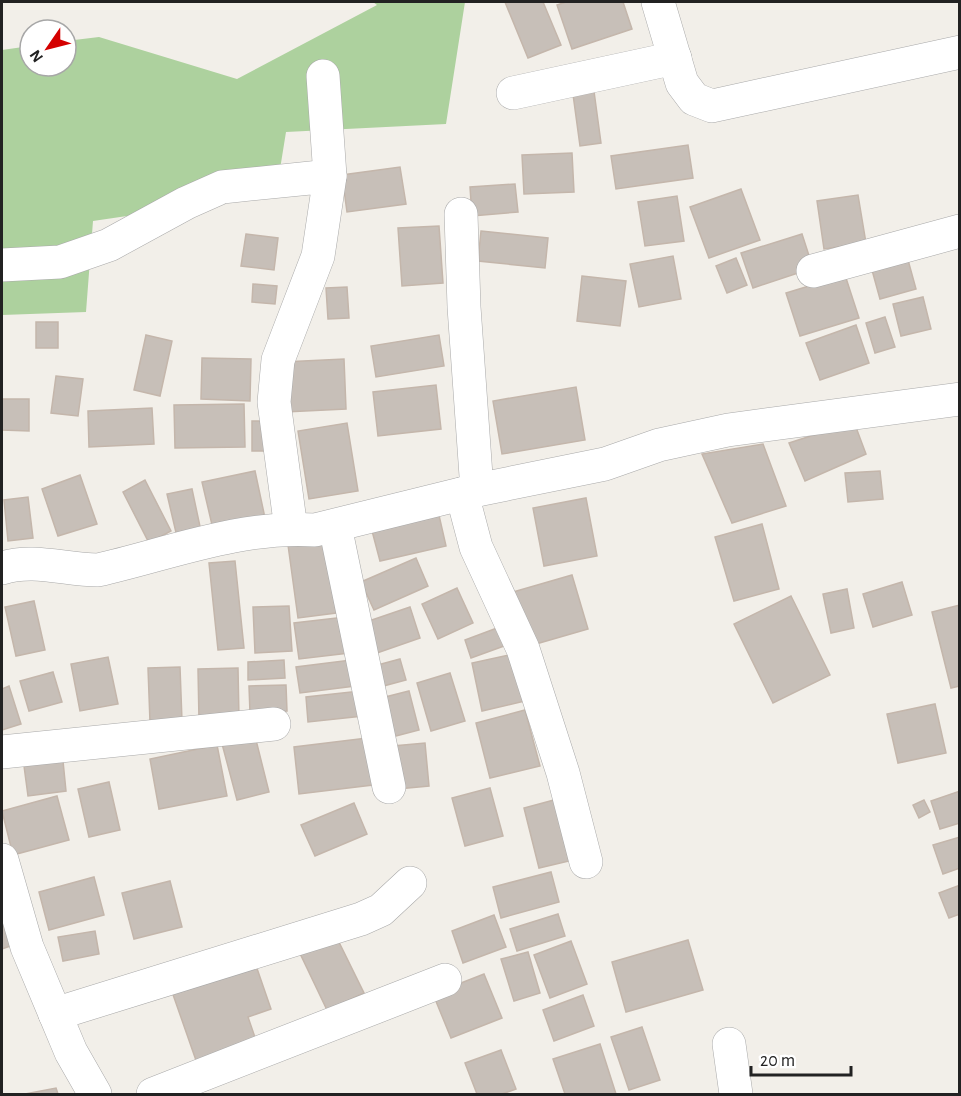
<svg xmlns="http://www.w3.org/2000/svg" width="961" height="1096" font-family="'Alegreya Sans',sans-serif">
	<rect width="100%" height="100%" fill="#f2efe9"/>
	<path fill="#add19e" d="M373,2h92l-19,122 -160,8 -10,62 -183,27 -7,91 -84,3v-265l28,-4v20h36v-25l33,-4 138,42 140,-74z"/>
	<g fill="#c7bfb8" stroke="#c4b6ab" stroke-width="1.5">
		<path d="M505,2h38l18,43 -33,13z"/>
		<path d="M566,2h57l9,27 -60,20 -15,-44z"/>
		<path d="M593,84l8,59 -21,3 -8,-59z"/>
		<path d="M688,145l5,33 -77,11 -5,-33z"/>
		<path d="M572,153l2,39 -50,2 -2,-39z"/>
		<path d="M400,167l6,37 -59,8 -5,-37z"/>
		<path d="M515,184l3,28 -46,4 -2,-29z"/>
		<path d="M741,189l19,51 -51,18 -19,-51z"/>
		<path d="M858,195l8,48 -42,6 -7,-48z"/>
		<path d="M677,196l7,45 -39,5 -7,-44z"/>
		<path d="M439,226l4,57 -41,3 -4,-58z"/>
		<path d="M481,231l67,7 -3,30 -67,-7z"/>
		<path d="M246,234l32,4 -4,32 -33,-4z"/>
		<path d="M802,234l11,34 -60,20 -12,-35z"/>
		<path d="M673,256l8,43 -42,8 -9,-43z"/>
		<path d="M736,258l11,27 -20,8 -11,-27z"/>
		<path d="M908,260l8,29 -36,10 -8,-29z"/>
		<path d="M845,275l14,43 -59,18 -14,-43z"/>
		<path d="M582,276l44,5 -6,45 -43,-5z"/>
		<path d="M253,284l24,2 -2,18 -23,-2z"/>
		<path d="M347,287l2,31 -21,1 -2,-31z"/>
		<path d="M923,297l8,32 -30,7 -8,-32z"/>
		<path d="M885,317l10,30 -20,6 -9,-30z"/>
		<rect x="36" y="322" width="22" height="26"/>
		<path d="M856,325l13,38 -49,17 -14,-37z"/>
		<path d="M146,335l26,6 -12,55 -26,-6z"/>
		<path d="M439,335l5,31 -68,11 -5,-31z"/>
		<path d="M202,358l49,1 -1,42 -49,-2z"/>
		<path d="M344,359l2,50 -61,3 -2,-50z"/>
		<path d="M56,376l27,3 -5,37 -27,-3z"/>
		<path d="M436,385l5,44 -63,7 -5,-44z"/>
		<path d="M576,387l9,53 -83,14 -9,-53z"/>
		<path d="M2,399h27v32l-27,-1z"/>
		<path d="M244,404l1,43 -70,1 -1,-43z"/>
		<path d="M152,408l2,36 -65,3 -1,-36z"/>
		<rect x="252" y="421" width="19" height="30"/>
		<path d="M854,422l12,32 -61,27 -16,-38z"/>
		<path d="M347,423l11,68 -49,8 -11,-68z"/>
		<path d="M763,444l23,62 -54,17 -30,-69z"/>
		<path d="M255,471l10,47 -52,11 -11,-47z"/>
		<path d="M880,471l3,28 -35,3 -3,-29z"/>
		<path d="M80,475l17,49 -39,12 -16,-47z"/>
		<path d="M145,480l26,51 -22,12 -26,-51z"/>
		<path d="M192,489l10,47 -24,5 -11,-47z"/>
		<path d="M28,497l5,41 -25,3 -4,-41z"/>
		<path d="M586,498l11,58 -53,10 -11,-58z"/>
		<path d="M438,511l8,35 -66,15 -9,-34z"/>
		<path d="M762,524l17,65 -45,12 -19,-64z"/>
		<path d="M326,540l10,73 -38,5 -10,-73z"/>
		<path d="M416,558l12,28 -54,24 -13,-28z"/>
		<path d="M235,561l9,87 -26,2 -9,-87z"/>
		<path d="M572,575l16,54 -59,17 -16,-54z"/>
		<path d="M902,582l10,33 -39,12 -10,-33z"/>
		<path d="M457,588l16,35 -35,16 -16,-35z"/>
		<path d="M847,589l7,39 -23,5 -8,-39z"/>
		<path d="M791,596l39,79 -57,28 -39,-79z"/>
		<path d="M34,601l11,49 -29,6 -11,-49z"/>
		<path d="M960,605v81l-9,2 -19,-76z"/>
		<path d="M289,606l3,45 -37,2 -2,-46z"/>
		<path d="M410,607l10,31 -46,16 -11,-31z"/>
		<path d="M345,617l4,36 -50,6 -5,-36z"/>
		<path d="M497,628l7,18 -33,12 -6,-18z"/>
		<path d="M514,654l11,47 -43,10 -10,-48z"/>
		<path d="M108,657l10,47 -38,7 -9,-47z"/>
		<path d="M400,659l6,21 -30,8 -6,-21z"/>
		<path d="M284,660l1,18 -37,2v-18z"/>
		<path d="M351,660l4,26 -55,7 -4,-26z"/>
		<path d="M180,667l2,54 -32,1 -2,-54z"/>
		<path d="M238,668l1,51 -40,1 -1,-51z"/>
		<path d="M53,672l9,30 -33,9 -9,-30z"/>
		<path d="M450,673l15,48 -34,10 -14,-48z"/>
		<path d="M286,685l1,26 -37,2 -1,-27z"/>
		<path d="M9,686l12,38 -19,6v-41z"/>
		<path d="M360,691l3,25 -55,6 -2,-25z"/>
		<path d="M409,691l10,39 -31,8 -11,-39z"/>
		<path d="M935,704l11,49 -48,10 -11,-49z"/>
		<path d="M525,710l15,56 -50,12 -14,-55z"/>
		<path d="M254,732l15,60 -32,8 -16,-60z"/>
		<path d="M375,737l6,47 -82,10 -5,-47z"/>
		<path d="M425,743l4,43 -31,3 -5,-43z"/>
		<path d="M217,745l10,51 -68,13 -9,-50z"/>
		<path d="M63,761l3,30 -38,5 -4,-30z"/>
		<path d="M109,782l11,48 -31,7 -11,-48z"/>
		<path d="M490,788l13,48 -38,10 -13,-48z"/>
		<path d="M960,791v32l-20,6 -9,-28z"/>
		<path d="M57,796l12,44 -56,15 -11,-44z"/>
		<path d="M554,800l15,61 -30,7 -15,-60z"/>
		<path d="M924,800l6,12 -11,6 -6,-13z"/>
		<path d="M354,803l13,31 -52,22 -14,-31z"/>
		<path d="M960,837v31l-17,6 -10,-29z"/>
		<path d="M551,872l8,30 -58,16 -8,-31z"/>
		<path d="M94,877l10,38 -55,15 -10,-38z"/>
		<path d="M170,881l12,46 -48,12 -12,-46z"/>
		<path d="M960,885v29l-11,4 -10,-25z"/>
		<path d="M2,911l14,33 -14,5z"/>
		<path d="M558,914l7,22 -48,15 -7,-22z"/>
		<path d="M494,915l12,32 -43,16 -11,-32z"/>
		<path d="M332,928l32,65 -37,17 -31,-65z"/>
		<path d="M95,931l4,23 -36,7 -5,-24z"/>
		<path d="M688,940l15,50 -77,22 -14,-50z"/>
		<path d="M571,941l16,43 -37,14 -16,-43z"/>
		<path d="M528,952l12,41 -26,8 -13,-42z"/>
		<path d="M253,957l18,52 -23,8 10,29 -60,20 -28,-80z"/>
		<path d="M484,974l18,44 -51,20 -18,-44z"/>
		<path d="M583,995l11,31 -40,15 -11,-31z"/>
		<path d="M642,1027l18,53 -31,10 -18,-53z"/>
		<path d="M600,1044l16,50h-51l-12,-35z"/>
		<path d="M501,1050l15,39 -14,5h-25l-12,-31z"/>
		<path d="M56,1088l2,6h-33z"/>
	</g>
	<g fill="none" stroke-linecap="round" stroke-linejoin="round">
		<g stroke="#a9a9a9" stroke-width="34">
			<g id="minor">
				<path d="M658,2l24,81 12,16 18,7 248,-54"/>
				<path d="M323,76l7,100"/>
				<path d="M513,93l162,-35"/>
				<path d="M461,214l3,93 13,183"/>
				<path d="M2,265l58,-3 49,-17 77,-42 36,-16 108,-11 -12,80 -40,104 -4,42 17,127"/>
				<path d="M813,271l147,-40"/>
				<path d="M462,494l14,53 47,102 40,124 23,89"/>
				<path d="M335,526l54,261"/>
				<path d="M2,568c32,-10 63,2 96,2 70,-16 143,-45 217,-40l162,-40 128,-26 54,-19 69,-15 232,-31"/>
				<path d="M2,752l272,-28"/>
				<path d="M2,860l25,87 44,105 24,42"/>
				<path d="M55,1014l306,-95 20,-9 29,-27"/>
				<path d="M729,1044l7,50"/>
				<path d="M153,1094l292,-114"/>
			</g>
		</g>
		<use href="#minor" stroke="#fff" stroke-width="33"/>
	</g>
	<rect width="961" height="1096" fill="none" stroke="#222222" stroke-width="6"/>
	<g transform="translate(48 48) rotate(235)"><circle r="28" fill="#ffffff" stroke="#a7a7a7" stroke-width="1.5"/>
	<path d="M0-4.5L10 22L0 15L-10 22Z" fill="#d40000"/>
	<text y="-9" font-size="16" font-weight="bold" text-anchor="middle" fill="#222222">N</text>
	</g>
	<path d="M751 1066v9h100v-9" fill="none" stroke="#222222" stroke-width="3"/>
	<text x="760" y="1066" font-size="18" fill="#222222" stroke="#ffffff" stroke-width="4.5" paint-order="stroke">20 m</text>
</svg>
